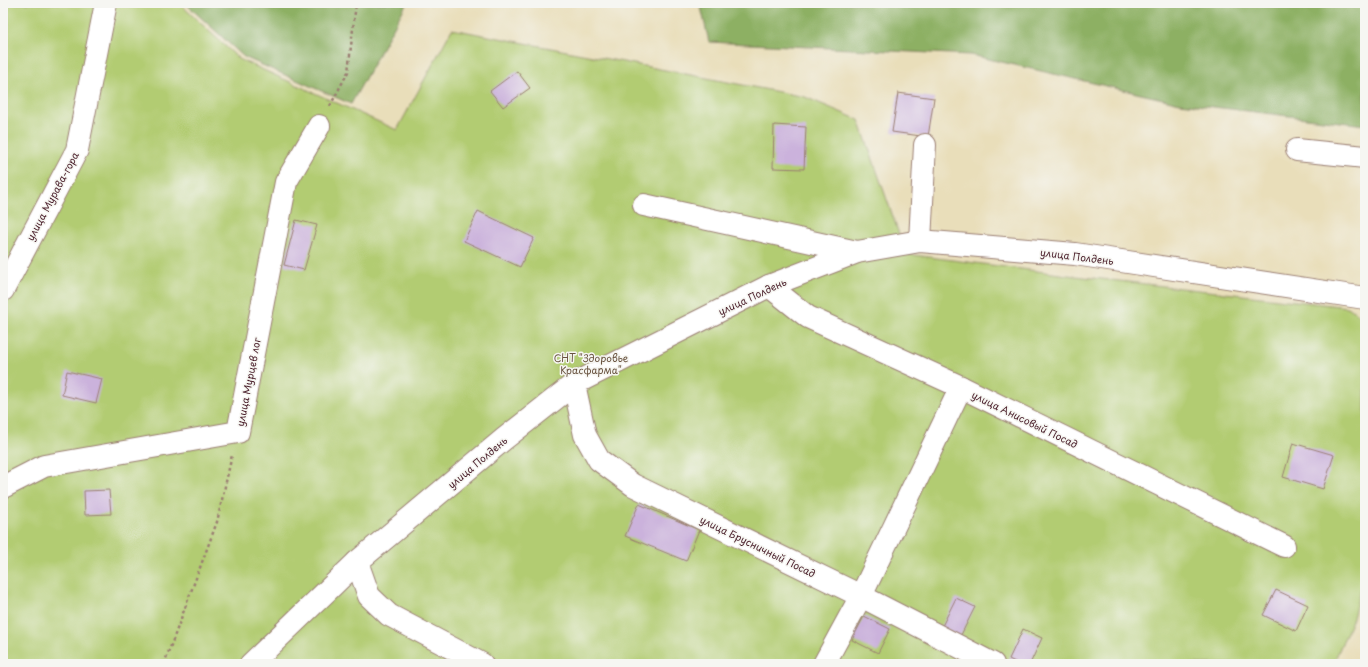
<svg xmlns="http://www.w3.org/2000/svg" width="1368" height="667" font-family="'Playpen Sans',sans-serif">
	<rect width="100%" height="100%" fill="#f6f6f2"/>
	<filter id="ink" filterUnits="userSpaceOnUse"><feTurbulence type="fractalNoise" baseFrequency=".025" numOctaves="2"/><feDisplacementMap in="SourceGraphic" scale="8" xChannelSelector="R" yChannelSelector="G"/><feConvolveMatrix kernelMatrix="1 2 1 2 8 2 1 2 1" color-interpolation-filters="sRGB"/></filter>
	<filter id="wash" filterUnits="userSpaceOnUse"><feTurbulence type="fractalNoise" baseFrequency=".012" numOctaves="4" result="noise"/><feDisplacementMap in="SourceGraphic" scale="16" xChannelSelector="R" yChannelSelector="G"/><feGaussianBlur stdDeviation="0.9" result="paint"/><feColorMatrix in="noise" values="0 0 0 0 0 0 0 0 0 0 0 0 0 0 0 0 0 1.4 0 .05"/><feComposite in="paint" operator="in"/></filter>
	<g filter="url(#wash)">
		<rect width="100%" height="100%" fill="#e9deba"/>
		<path fill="#b2cc72" stroke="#7e764e" d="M3,3h176l60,56 158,71 55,-101 353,68 54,23 47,134 169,22 273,31 17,12v251l-12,48 -20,46h-1330z"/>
		<g fill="#8db064" stroke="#6c6848">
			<path d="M185,3h222l-56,101 -107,-47z"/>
			<path d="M700,3h665v122l-185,-22 -209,-48 -262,-13z"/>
		</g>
		<g id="blocks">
			<g fill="#cbb2dc">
				<path d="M517,71l13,17 -27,19 -13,-16z"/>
				<path d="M898,93l36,5 -6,39 -36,-5z"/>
				<path d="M774,125l32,2 -2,42 -31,-1z"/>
				<path d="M478,211l56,27 -14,29 -56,-26z"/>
				<path d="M296,220l21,5 -13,45 -20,-5z"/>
				<path d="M67,371l35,8 -6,24 -34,-8z"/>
				<path d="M1293,443l41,12 -11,34 -40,-12z"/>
				<path d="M109,490l2,24 -26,1 -1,-24z"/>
				<path d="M639,504l60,26 -13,31 -61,-25z"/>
				<path d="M1276,590l32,15 -12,26 -33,-16z"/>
				<path d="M956,598l19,9 -15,30 -19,-9z"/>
				<path d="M864,616l26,13 -12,24 -26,-13z"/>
				<path d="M1023,629l19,9 -12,26h-11l-10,-5z"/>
			</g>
		</g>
	</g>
	<g filter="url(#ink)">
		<use href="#blocks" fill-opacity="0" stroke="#9a7e72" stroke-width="1"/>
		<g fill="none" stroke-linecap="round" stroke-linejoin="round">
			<g stroke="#9a7e72" stroke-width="24">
				<g id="minor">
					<path d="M1297,150l68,7"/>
					<path d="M644,205l213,47"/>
					<path d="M920,241l5,-96"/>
					<path d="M769,286l39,31 153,70 323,159"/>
					<path d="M3,290l74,-140 29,-147"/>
					<path d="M574,384l11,51 14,25 34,25 228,111 132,68"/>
					<path d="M3,487l41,-21 194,-34 48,-250 33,-56"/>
					<path d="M357,562l12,34 20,19 93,49"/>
					<path d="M251,664l106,-102 147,-123 70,-55 195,-98 88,-34 63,-11 155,13 290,44"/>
					<path d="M824,664l37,-68 100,-209"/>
				</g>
			</g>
			<g stroke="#9a7e72" stroke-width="2.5" stroke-dasharray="3 3" stroke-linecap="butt">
				<path d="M330,106l18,-34 8,-69"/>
				<path d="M164,664l53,-142 15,-67"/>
			</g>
			<use href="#minor" stroke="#fff" stroke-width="22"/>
		</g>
	</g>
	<g text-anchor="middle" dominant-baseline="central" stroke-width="3" stroke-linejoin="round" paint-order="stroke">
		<g font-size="10" fill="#4a1f2b" stroke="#f6f6f2">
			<text transform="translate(52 196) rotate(-62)">улица Мурава-гора</text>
			<text transform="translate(1077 256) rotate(7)">улица Полдень</text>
			<text transform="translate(752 296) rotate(-25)">улица Полдень</text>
			<text transform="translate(248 382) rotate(-79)">улица Мурцев лог</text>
			<text transform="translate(1025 419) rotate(26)">улица Анисовый Посад</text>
			<text transform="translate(477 462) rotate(-40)">улица Полдень</text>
			<text transform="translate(758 546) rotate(26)">улица Брусничный Посад</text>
		</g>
		<g font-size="10" fill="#695340" stroke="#f6f6f2">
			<text x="591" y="357">СНТ "Здоровье<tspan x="591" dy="12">Красфарма"</tspan></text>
		</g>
	</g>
	<rect width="1368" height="667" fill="none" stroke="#f6f6f2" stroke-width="16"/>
</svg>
